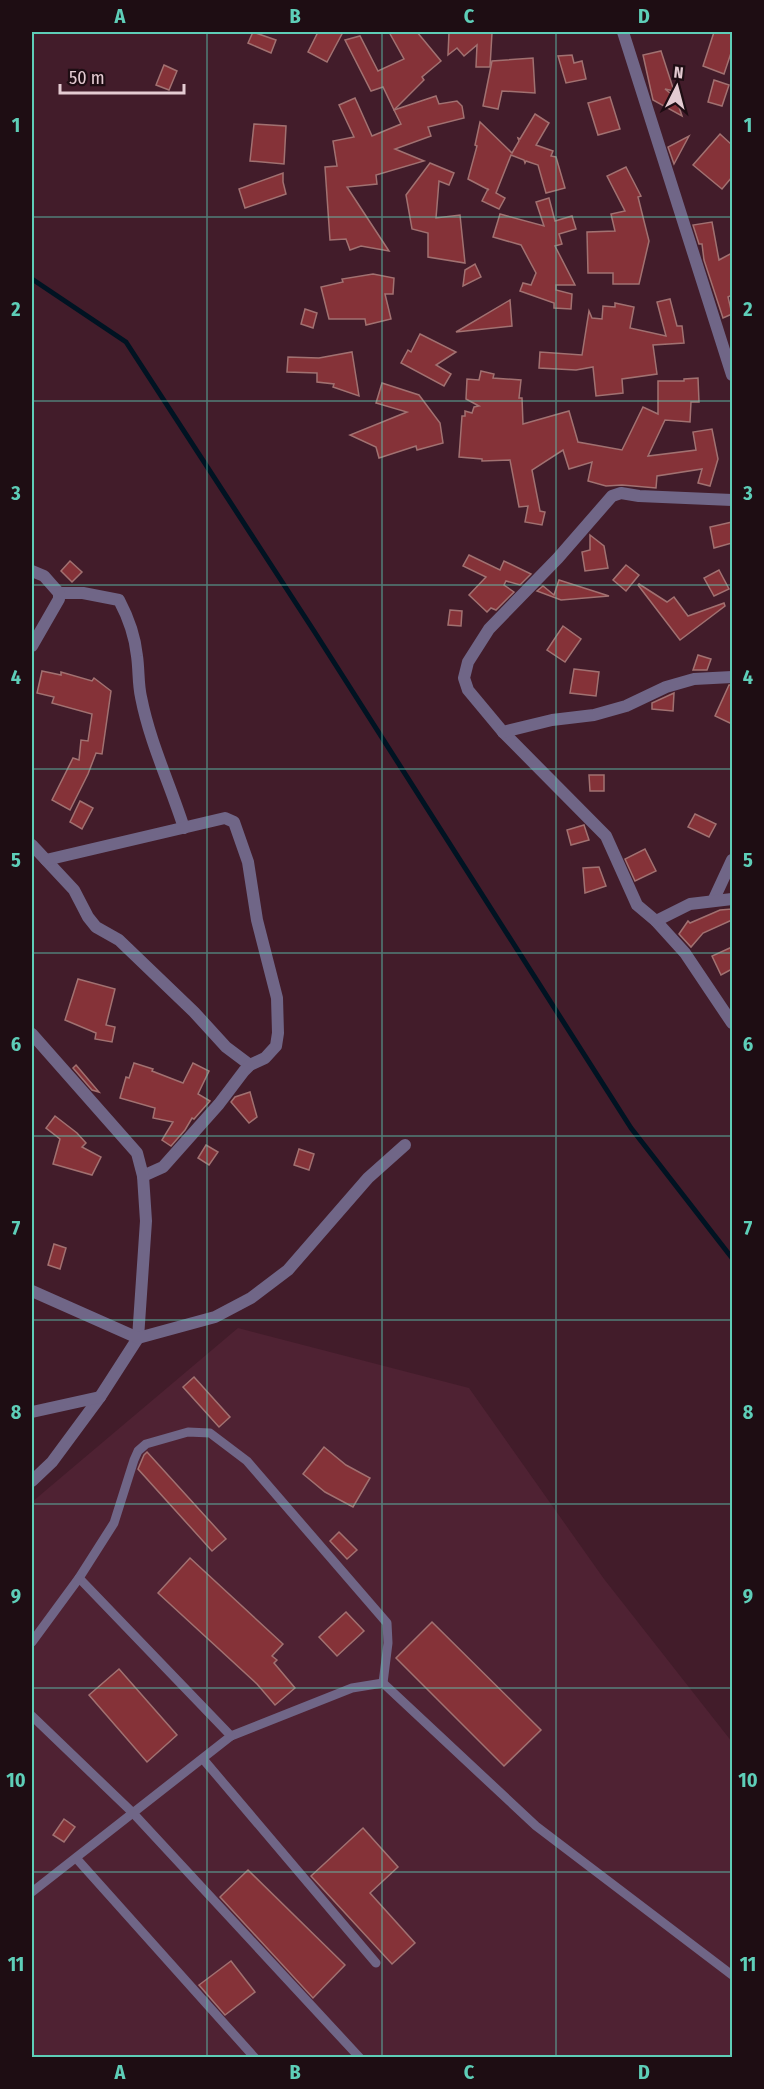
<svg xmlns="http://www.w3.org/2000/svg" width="764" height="2089" font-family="'Fira Sans Condensed',sans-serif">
	<rect width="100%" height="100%" fill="#421c2a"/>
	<path fill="#4f2233" d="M238,1328l231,60 135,191 128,163v315l-700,1v-556z"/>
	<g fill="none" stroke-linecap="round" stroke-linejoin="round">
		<path stroke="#001322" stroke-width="5" d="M32,279l94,63 188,289 317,497 101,130"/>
	</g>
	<g fill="#853238" stroke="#a17171" stroke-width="1.5">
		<path d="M253,32l23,8 -5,13 -23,-10z"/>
		<path d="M318,32h25l-16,30 -19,-10z"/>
		<path d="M389,32h28l24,29 -19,16 2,3 -30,30 -11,-23 -12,4 -26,-51 15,-4 18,35 26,-12z"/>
		<path d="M449,32h45l-2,1 -2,34h-14l1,-22 -13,11 -7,-8 -9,7z"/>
		<path d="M714,32h18v18l-8,24 -21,-8z"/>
		<path d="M661,51l13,40 -9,-2 11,9 6,18 -29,-16 -10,-45z"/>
		<path d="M572,55l2,8 8,-2 4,18 -20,4 -8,-27z"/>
		<path d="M533,58l2,35 -33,-2 -4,18 -15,-3 9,-45z"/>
		<path d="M164,65l13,6 -8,19 -13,-5z"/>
		<path d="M714,80l15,5 -7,21 -14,-4z"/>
		<path d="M436,96l3,8 18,-3 5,5 2,12 -36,9 3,9 -36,13 29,12 -48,14 1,9 -30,3 42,64 -28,-5 -11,4 -4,-11 -16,1 -5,-73 12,-1 -4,-25 21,-4 -15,-32 16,-7 17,38 29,-12 -7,-14z"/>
		<path d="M610,97l10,32 -22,6 -10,-32z"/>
		<path d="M535,114l14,9 -13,22 17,6 -2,5 5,1 9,31 -19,5 -8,-28 -12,-4 -1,2 -1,-3 -13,-5 -15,38 9,5 -6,11 -17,-8 6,-12 1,1 -21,-11 9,-33 -2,-1 5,-23 32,31 7,-12 -1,-3 2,1z"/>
		<path d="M254,124l32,2 -2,38 -34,-3z"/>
		<path d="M720,134l12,11v32l-10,12 -29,-24z"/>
		<path d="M689,136l-15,28 -6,-17z"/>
		<path d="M430,163l24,10 -5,12 -10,-4 -3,37 24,-3 5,48 -37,-6v-24l-16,-4 -6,-34z"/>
		<path d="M626,167l15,29 -3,1 11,44 -10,43h-26v-11h-25l-1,-41 28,-1 -4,-17 14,-3 -18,-35z"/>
		<path d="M283,173v9l3,12 -41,14 -6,-19z"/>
		<path d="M549,198l6,23 17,-5 4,13 -17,5 3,10 -7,2 20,39h-19v5l16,4 -1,15 -17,-1v-5l-34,-12 3,-8 8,2 5,-12 -15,-28 -28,-8 7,-23 44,12 -8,-24z"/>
		<path d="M712,222l7,38 13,-7v42l-4,2 4,17 -9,4 -19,-58 -2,-16h-3l-6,-19z"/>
		<path d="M475,264l6,13 -18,9 2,-16z"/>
		<path d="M373,274l21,4 -1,16h-8l6,25 -25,6 -1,-6h-36l-8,-32 22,-5 -1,-3z"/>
		<path d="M670,299l7,27h5l2,17 -31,2 4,29 -35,5 1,14 -27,3 -3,-29 -17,3 -37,-2 1,-16 42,3 7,-44 3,7 10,1 1,-13 12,1v-4l19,4 -4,21 36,8 -9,-34z"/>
		<path d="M510,300l2,26 -56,6z"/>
		<path d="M305,309l12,4 -4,15 -12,-4z"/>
		<path d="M420,334l36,18 -20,13 15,9 -7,12 -43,-23 7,-13 3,2z"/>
		<path d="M352,352l7,44 -26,-9 1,-3 -17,-2v-9l-30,-1 1,-15 31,1z"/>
		<path d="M481,371l13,3 -1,4 28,2 -2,18h3l1,26 46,-13 9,31 44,8 21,-43 15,7v-33h26v-2l14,-1 1,24h-8l-1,20 -25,-2 -17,36 48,-6 -3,-18 19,-3 6,30 -8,27 -12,-3 4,-14 -45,7 -1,12 -34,-3 -16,1 -18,-5 4,-19 -23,7 -6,-19 -31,20 8,41 5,1 -3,13 -17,-3 3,-16 -9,1 -9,-47 -28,1v-2l-23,-2 3,-41h3v-5l7,2 2,-6 5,-1 -13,-7 1,-20 12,1z"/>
		<path d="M382,383l37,12 21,28 3,20 -26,7 -1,-4 -37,12 -3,-11 -26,-12 57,-23 -31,-9z"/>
		<path d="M732,522v21l-18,5 -4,-21z"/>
		<path d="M590,535l14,11 4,22 -23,3 -3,-19 8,-2z"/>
		<path d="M469,555l31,15 4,-9 27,13 -11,11 -14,-4 -2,4 10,7 -18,18 -5,-2 -4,4 -18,-17 17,-18 -23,-11z"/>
		<path d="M70,561l12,11 -10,10 -11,-11z"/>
		<path d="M626,565l13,10 -13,16 -13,-11z"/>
		<path d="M719,570l10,19 -15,7 -10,-18z"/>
		<path d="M559,580l50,16 -48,4 -24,-9 6,-5 11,9z"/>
		<path d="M639,584l28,18 7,-5 14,19 36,-13 1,3 -45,34 -42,-55z"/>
		<path d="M450,610l12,1 -1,15 -13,-1z"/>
		<path d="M563,626l18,13 -16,23 -18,-12z"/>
		<path d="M698,655l13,4 -4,11h-14z"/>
		<path d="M574,669l25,3 -3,24 -26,-3z"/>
		<path d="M42,671l19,4v-3l31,9 2,-3 17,13 -9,63 -6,-1 -8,21 -18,36 -18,-10 21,-42 6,2 2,-20 7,1 4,-27 -40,-11 2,-6 -17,-4z"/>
		<path d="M729,685h3v39l-17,-8z"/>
		<path d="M674,693l-1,18 -21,-2v-6z"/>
		<path d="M589,775h15v16h-14z"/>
		<path d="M80,801l13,7 -11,21 -12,-7z"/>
		<path d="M695,814l21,10 -7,13 -21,-10z"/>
		<path d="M584,825l5,15 -18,5 -4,-15z"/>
		<path d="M645,849l11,22 -21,10 -10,-22z"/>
		<path d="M599,867l7,19 -21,7 -2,-25z"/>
		<path d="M732,909v11l-29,13 -12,14 -12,-13 9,-13 2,2 30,-13z"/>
		<path d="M732,947v22l-11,6 -9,-19z"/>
		<path d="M78,979l37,10 -9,36 9,2 -3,15 -17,-3 1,-6 -31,-13z"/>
		<path d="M134,1063l19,6 -1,2 31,12 10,-20 16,8 -11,23 12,7 -16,18 -2,-1 -7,12 -14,16 -9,-6 11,-18 -20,-4 2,-10 -35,-10 6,-21 3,1z"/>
		<path d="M76,1065l23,27 -7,-2 -19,-22z"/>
		<path d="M250,1092l7,25 -8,6 -18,-21 4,-5z"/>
		<path d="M55,1116l22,17 9,10 -4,4 19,10 -9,18 -39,-11 7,-25 -14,-11z"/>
		<path d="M206,1145l12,7 -9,13 -11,-7z"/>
		<path d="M299,1149l15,5 -5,16 -15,-5z"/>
		<path d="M54,1244l12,4 -6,21 -12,-4z"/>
		<path d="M194,1377l36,40 -11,10 -36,-40z"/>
		<path d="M324,1447l22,18 24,13 -17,29 -28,-15 -22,-18z"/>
		<path d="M147,1452l79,87 -14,12 -74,-82 6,-14z"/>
		<path d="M339,1532l18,18 -10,9 -17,-18z"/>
		<path d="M190,1558l93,86 -11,12 5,4 -3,3 21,25 -20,17 -18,-21 -99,-91z"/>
		<path d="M346,1612l18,19 -27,25 -18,-19z"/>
		<path d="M432,1622l109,108 -37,36 -108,-108z"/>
		<path d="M119,1669l58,66 -30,27 -58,-67z"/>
		<path d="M64,1819l11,8 -11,15 -11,-7z"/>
		<path d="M363,1828l35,39 -28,26 45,50 -23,21 -81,-88z"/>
		<path d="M248,1870l97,95 -32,33 -93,-101z"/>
		<path d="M231,1961l24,31 -30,23 -26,-30z"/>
	</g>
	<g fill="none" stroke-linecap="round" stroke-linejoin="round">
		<g stroke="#706687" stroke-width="9">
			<path d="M32,1642l47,-64 35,-55 20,-63 4,-9 8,-7 42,-12 22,1 37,28 140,162 1,20 -5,40"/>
			<path d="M32,1716l101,97 227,245"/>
			<path d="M231,1736l121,-48 31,-5 153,143 196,149"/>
			<path d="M203,1759l173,204"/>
			<path d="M76,1858l179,200"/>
			<path d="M32,1892l199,-156 -152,-158"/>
		</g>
		<g stroke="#706687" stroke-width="12">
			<path d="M623,32l109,343"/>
			<path d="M732,500l-93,-4 -18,-3 -9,3 -54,62 -69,71 -21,33 -4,16 4,12 35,42 103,104 31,69 19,16 29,32 47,70"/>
			<path d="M32,571l12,5 15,17h24l36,7c9,17 16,36 18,56 2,14 1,28 4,41 9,46 29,87 43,131"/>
			<path d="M32,646l27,-47v-6"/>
			<path d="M503,732l49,-12 42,-5 32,-9 40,-19 28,-8 38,-2"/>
			<path d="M32,845l42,45 14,27 8,10 23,13 75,72 32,35 24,18"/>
			<path d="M46,860l179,-42 9,4 14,40 9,58 20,78 1,35 -2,13 -11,12 -15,7 -6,6 -25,33 -56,63 -20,9"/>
			<path d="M713,901l19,-41"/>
			<path d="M656,921l34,-17 42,-5"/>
			<path d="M32,1034l105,119 6,23 3,45 -8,117 -38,59 -48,65 -20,19"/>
			<path d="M32,1291l106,47 77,-21 36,-19 37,-28 80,-92 37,-33"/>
			<path d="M32,1412l68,-15"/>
		</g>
	</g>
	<path fill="none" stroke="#5eceb8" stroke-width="1.5" stroke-opacity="0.55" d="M207,32v2026M382,32v2026M556,32v2026M32,217h700M32,401h700M32,585h700M32,769h700M32,953h700M32,1136h700M32,1320h700M32,1504h700M32,1688h700M32,1872h700"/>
	<rect width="764" height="2089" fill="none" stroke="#1e0d13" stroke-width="66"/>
	<g transform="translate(677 87) rotate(6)" stroke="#1e0d13" stroke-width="4.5" paint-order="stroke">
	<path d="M0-4.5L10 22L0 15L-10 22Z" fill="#e4cbd2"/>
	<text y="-9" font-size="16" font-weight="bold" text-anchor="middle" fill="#e4cbd2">N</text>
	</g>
	<path d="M60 84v9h124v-9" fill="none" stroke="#e4cbd2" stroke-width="3"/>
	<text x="69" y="84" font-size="18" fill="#e4cbd2" stroke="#1e0d13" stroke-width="4.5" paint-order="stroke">50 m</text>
	<rect x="33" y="33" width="698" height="2023" fill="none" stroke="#5eceb8" stroke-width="2"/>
	<g font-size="20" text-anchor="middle" font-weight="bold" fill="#5eceb8">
		<text x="120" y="23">A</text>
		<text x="295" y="23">B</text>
		<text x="469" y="23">C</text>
		<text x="644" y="23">D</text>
		<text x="16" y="132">1</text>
		<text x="748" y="132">1</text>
		<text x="16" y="316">2</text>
		<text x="748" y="316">2</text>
		<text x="16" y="500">3</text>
		<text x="748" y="500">3</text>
		<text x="16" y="684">4</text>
		<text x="748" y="684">4</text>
		<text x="16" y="867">5</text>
		<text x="748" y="867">5</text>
		<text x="16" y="1051">6</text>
		<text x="748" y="1051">6</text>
		<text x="16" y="1235">7</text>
		<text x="748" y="1235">7</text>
		<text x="16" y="1419">8</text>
		<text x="748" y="1419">8</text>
		<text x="16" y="1603">9</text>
		<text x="748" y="1603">9</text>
		<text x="16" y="1787">10</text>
		<text x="748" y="1787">10</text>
		<text x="16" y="1971">11</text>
		<text x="748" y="1971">11</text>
		<text x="120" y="2079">A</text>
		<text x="295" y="2079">B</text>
		<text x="469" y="2079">C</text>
		<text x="644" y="2079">D</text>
	</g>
</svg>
